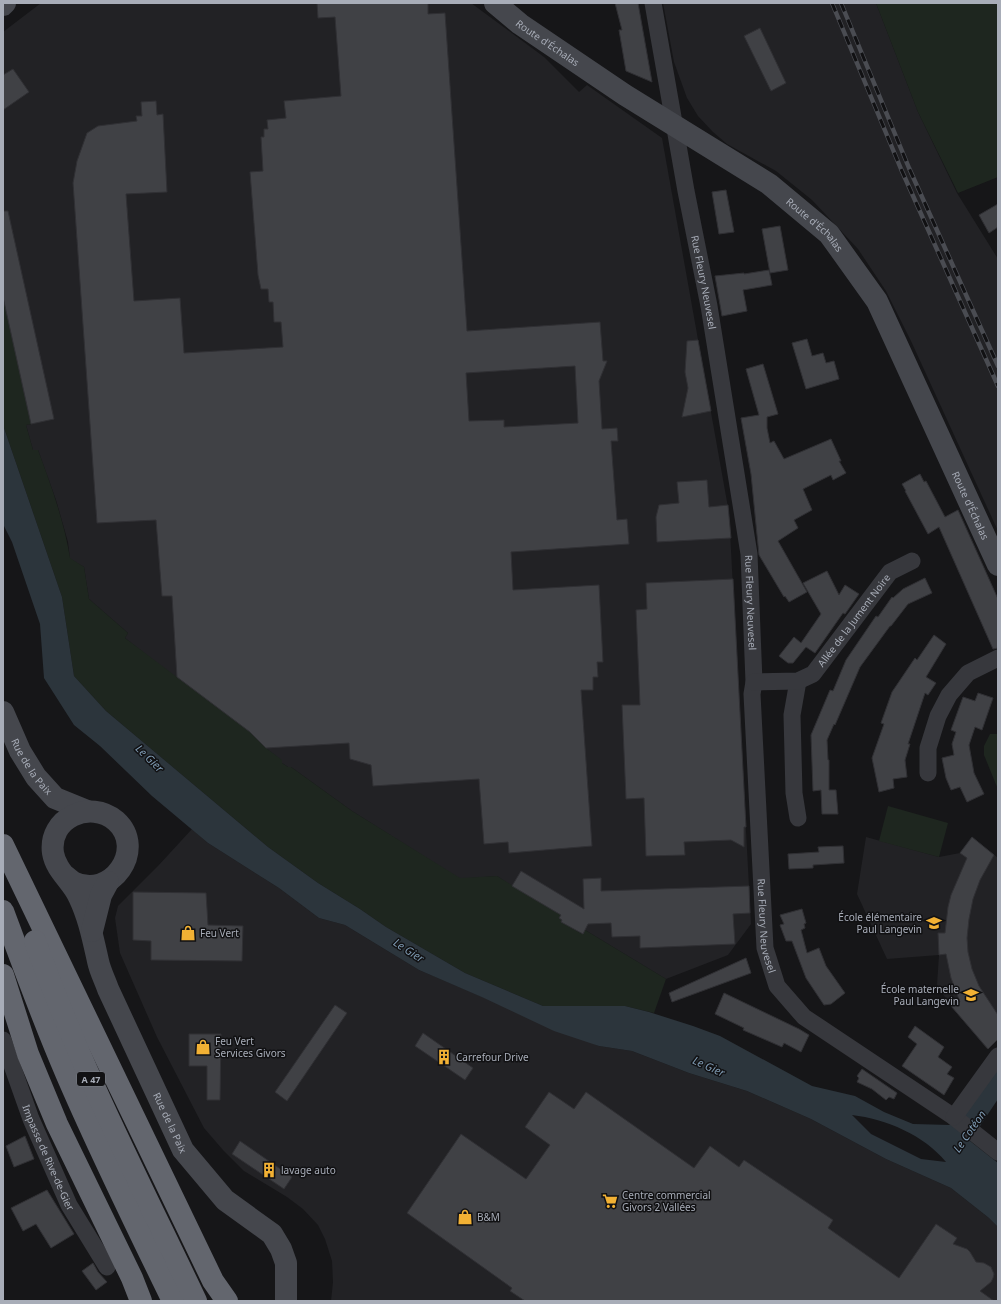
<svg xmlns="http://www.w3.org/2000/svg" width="1001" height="1304" font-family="'Noto Sans',sans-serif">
	<rect width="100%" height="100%" fill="#161618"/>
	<g fill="#222225">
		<path d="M41,3h430l73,54 35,35 8,-7 75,53 67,375 22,411 -23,31 -62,24 -81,-49 -2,4 -22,-12 -2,-4 -62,-42 -37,3 -108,-68 -61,-44h-3l-6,-4 -1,-3 -156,-122 3,-5 -39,-34 -5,-32 -14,-8 -2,-17 -12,-42 -18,-50h-5l-7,-25 5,-1 -28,-127v-265z"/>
		<path d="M663,3h213l42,109 39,81 41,66v272l-87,-190 -25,-50 -28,-42 -46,-49 -36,-29 -49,-27 -14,-12 -15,-16 -11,-18 -13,-36z"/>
		<path d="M192,829l16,14 71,45 40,30 26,7 74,45 180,76 33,5 57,22 58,18 64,28 75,40 65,29 38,30 9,9v74h-667l2,-19 -1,-21 -7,-22 -7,-14 -15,-16 -16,-12 -43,-26 -21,-21 -19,-22 -47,-91 -37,-84 -5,-35 3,-12 40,-40z"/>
		<path d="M866,837l73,20 21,-4 12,-16 26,21v181l-11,10 -36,-43 -14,-21 2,-30 -52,4 -30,-65z"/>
	</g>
	<g fill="#1e261f">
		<path d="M876,3h122v174l-40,16 -40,-81z"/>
		<path d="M3,297l28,127 -5,1 7,25h5c13,35 26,71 32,108l14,9 5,32 39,34 -3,5 125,94 16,16 16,12v3l6,4h3l61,44 108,67 37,-2 64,39 -2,3 3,2 -1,2 21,12 3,-4 81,49 -12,34 -29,-7h-82l-78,-33 -79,-46 -26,-18 -42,-26 -50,-36 -162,-136 -32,-35 -12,-79 -59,-172z"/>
		<path d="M990,734h8l-1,53 -13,-32v-9z"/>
		<path d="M888,806l60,17 -9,34 -60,-16z"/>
	</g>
	<path fill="#2c353c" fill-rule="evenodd" d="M3,425l59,172 12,79 32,35 162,136 50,36 42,26 26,18 79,46 78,33h82l24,6 44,14 27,10 92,50 43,10 29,16 29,12 37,1 13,-9 35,-47v30l-28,42 28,22v64l-9,-9 -38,-30 -65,-29 -75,-40 -64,-28 -58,-18 -57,-22 -33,-5 -45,-15 -70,-33 -65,-28 -74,-45 -26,-7 -40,-30 -71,-45 -56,-47 -52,-50 -26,-21 -30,-47 -4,-54 -28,-82 -9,-18zM852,1115c34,4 72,20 94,47l-25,-3 -50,-25z"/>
	<g fill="#404145" stroke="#303034" fill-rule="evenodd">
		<path d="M317,3h111v11l17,-1 22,318 133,-9 3,39h4l-8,20 3,48 15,-1 1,13h-7l6,79 10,-1 2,25 -118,8 2,38 86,-5 4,77h-6l1,15h-5v13h-12l11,156 -83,7 -1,-11 -24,2 -5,-65 -106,7 -2,-21 -21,-6 -1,-16 -83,5 -16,-16 -73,-55 -5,-81h-10l-6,-76 -59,3 -24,-340 4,-22 10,-28 11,-7 39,-5 -1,-5h6l-1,-14 15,-1 1,14 6,-1 4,78 -41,2 8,107 46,-3 4,55 99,-6 -2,-25h-7l-1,-20h-4l-1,-13h-7l-3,-14 -8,-103 13,-1 -2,-34h3v-8h4l-1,-9 19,-2 -2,-17 57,-5 -6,-79 -17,1zM575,366l3,57 -74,4v-7l-35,1 -3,-48z"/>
		<path d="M615,3h23l14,79 -26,-11 -7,-41h3z"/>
		<path d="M760,28l26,55 -15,8 -27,-55z"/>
		<path d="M13,69l16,23 -26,18v-35z"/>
		<path d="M726,190l8,42 -15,2 -7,-42z"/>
		<path d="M998,204v23l-9,6 -10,-18z"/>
		<path d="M3,211h5l46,208 -23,5 -28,-127z"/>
		<path d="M780,226l8,44 -18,3 -8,-44z"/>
		<path d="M769,270l3,15 -29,5 4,21 -25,5 -7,-40 29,-3v1z"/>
		<path d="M807,339l5,17 11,-3 3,10 8,-2 5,18 -33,10 -14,-46z"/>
		<path d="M698,340l13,71 -29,6 6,-29 -3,-16 2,-31z"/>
		<path d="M763,364l15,50 -11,3v11l3,15 4,-2 10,18 47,-20 10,22h-2l7,12 -13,7 -2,-5 -28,14 9,21 -18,10 4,8 -20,13 29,51 -18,10 -4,-6 -1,1 -25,-42 -8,-81 -10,-56 18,-3 -13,-46z"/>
		<path d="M920,474l4,8 2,-1 19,36 13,-7 40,89v49l-5,1 -54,-122 -11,7 -23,-43h1l-4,-7z"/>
		<path d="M707,480l2,27 19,-2 3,33 -74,4 -1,-25 3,-12 20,-2 -2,-21z"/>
		<path d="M827,571l12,24 6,-10 14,9 -14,20 -2,-1 -28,40 -9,-6 -13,16h-5l-9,-7 15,-19 7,6 20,-29 -18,-31z"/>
		<path d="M925,578l7,15 -24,11 -17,22h-1l-30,41 -25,58 -1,-1 -7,16 1,20h1v30h7l2,24h-16l-1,-24 -8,1 -2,-56 19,-45 3,1 13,-31 30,-44 2,1 14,-20 1,1 10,-9z"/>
		<path d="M733,579l13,248h-2v20l-13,-7 -47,2 1,13 -39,1 -2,-58 -18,1 -4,-94h18l-4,-95 11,-1 -1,-26z"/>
		<path d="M934,635l12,9 -20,33 10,6 -8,12 -3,-2 -17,51h2l-5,16 2,17 -14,2 1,9 -15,4 -7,-34 12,-34 -3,-1 11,-31 23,-34 2,2z"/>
		<path d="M978,693l15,5 -11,32 -7,-3 -6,18 5,28 10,21 -17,8 -7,-15 -9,3 -5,-12 -4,-20 12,-3 -2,-11 4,-12 -5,-2 12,-33 12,4z"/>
		<path d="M972,837l22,18 -14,25 -7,19 -4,20 -2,19 1,14 4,17 7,17 19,29v24l-10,10 -37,-43 9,-4 -9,-24 -5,-24 -7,1 -1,-22h7l3,-26 3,-12 16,-37 -7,-5z"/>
		<path d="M843,846l1,17 -31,2v3l-24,1 -1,-15 31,-2 -1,-5z"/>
		<path d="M521,871l63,38 -1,-30 18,-1v13l148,-5 1,27 -17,1 2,30 -95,4v-12l-28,1 -1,-14 -23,1 -5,10 -22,-12 1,-2 -3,-2 2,-3 -49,-29z"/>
		<path d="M133,892l73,1 2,32 35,1 -1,35 -91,-1v-19l-18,-1z"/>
		<path d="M802,909l4,14 -2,1 1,4 -4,2 6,23 12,-5 7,18 19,27 -14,11 -7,1 -18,-27 -14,-37h-6l-6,-16 4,-1 -4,-9z"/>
		<path d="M746,958l5,15 -79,29 -3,-9z"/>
		<path d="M724,993l75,36 10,6 -8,17 -17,-9 -2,4 -39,-17 1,-2 -29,-14z"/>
		<path d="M335,1005l12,8 -60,88 -12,-9z"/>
		<path d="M915,1026l29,21 -6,10 14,10 -5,7 7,4 -10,17 -42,-29 15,-22 -9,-7z"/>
		<path d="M423,1033l50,35 -8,12 -50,-34z"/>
		<path d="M189,1034h32l-1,66h-13v-34h-18z"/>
		<path d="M862,1069l35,24 -3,6 -5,-2 -3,3 -14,-11 -15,-7 2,-4 -2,-2z"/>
		<path d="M549,1092l25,17 12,-17 108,76 16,-22 29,21 5,-7 89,60 -5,8 71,50 37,-54 21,14 -4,6 14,5 3,3 6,10 8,1 7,4 3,7 -1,4 -2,4 -11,9 14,10h-469l-15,-10 2,-3 -105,-75 54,-79 65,45 24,-34 -25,-18z"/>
		<path d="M25,1136l9,23 -20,8 -8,-21z"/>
		<path d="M240,1141l52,36 -8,12 -52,-35z"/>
		<path d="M47,1190l27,44 -23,14 -15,-24 -13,7 -12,-23z"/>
		<path d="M93,1263l5,9 9,10 -11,8 -14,-19z"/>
	</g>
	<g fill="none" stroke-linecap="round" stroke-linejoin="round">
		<g stroke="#37383d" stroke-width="17">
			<path id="s1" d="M653,3l33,188 23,115 40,248 5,128 -2,12 13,254 12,38 27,31 150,100 44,35"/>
			<path d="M798,681l-6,34 2,78 4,25"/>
			<path id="s2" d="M754,682l44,-1 15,-7 77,-102 22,-11"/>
			<path d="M928,773v-25l10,-32 11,-21 19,-22 30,-15"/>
			<path id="s3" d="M3,1040l28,79 38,86 38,62"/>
			<path d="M954,1117l44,-61"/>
		</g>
		<g stroke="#45474d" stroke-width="22">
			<path id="s4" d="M495,3l25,21 105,71 144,89 60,50 48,67 121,264"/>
			<path d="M3,5l2,-2"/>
			<path id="s5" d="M3,712l17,39 16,26 19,21 32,13"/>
			<path id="s6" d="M64,875c3,2 6,5 9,7 38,19 74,-33 43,-61 -26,-22 -68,-3 -63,32 3,18 19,28 26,44 10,21 14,42 19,64 2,10 7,19 10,28l75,161 42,50 47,34 9,15 5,14v38"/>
			<path d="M92,931l9,-36 7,-13"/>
		</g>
		<g stroke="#63666e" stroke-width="22">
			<path d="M3,845l210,436 14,20"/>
			<path d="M3,911c20,54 40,109 63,162 33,77 70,152 107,228"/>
			<path d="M35,941c44,124 105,242 161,360"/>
			<path d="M3,975l25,79 29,70 75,154 9,23"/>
		</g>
		<g stroke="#4a4c52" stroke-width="4.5">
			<g id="rail">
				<path d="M832,3l69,166 97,217"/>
				<path d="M841,3l68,165 89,198"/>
			</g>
		</g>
		<use href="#rail" stroke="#111113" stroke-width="3" stroke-dasharray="9" stroke-linecap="butt"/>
	</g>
	<defs>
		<g id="school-bare" transform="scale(1.2)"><path d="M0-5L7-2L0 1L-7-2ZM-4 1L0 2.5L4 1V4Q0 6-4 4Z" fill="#f2b134" stroke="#111113" stroke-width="2.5" paint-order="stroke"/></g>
		<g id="shop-bare" transform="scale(1.2)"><path d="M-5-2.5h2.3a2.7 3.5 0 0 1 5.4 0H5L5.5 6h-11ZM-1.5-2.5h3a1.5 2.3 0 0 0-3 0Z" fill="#f2b134" stroke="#111113" stroke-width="2.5" paint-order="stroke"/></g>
		<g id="building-bare" transform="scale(1.2)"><path d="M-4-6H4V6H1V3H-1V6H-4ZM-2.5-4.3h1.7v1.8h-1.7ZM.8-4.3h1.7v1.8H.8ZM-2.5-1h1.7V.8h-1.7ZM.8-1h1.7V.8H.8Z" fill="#f2b134" stroke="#111113" stroke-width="2.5" paint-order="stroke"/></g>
		<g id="supermarket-bare" transform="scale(1.2)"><path d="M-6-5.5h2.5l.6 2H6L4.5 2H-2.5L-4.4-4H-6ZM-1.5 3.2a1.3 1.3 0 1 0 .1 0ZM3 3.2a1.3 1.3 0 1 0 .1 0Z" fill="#f2b134" stroke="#111113" stroke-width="2.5" paint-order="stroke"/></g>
	</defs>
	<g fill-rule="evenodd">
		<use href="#school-bare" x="934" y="923"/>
		<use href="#shop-bare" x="188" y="933"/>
		<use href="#school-bare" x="971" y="995"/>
		<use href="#shop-bare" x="203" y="1047"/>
		<use href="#building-bare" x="444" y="1057"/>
		<use href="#building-bare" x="269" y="1170"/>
		<use href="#supermarket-bare" x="610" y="1201"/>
		<use href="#shop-bare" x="465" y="1217"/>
	</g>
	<g text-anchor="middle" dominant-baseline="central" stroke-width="3" stroke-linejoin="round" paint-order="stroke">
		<rect fill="#111113" stroke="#7b7e86" stroke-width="1" x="77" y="1072" width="28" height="14" rx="3"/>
		<g font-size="9" font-weight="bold" fill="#a8adb8">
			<text x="91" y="1079">A 47</text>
		</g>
		<g font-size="10" fill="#a8adb8" stroke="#111113">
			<text stroke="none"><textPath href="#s4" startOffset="66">Route d'Échalas</textPath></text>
			<text stroke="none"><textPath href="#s4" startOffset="390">Route d'Échalas</textPath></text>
			<text stroke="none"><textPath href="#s1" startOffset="284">Rue Fleury Neuvesel</textPath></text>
			<text stroke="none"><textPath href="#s4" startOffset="714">Route d'Échalas</textPath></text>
			<text stroke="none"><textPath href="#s1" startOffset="608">Rue Fleury Neuvesel</textPath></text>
			<text stroke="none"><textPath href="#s2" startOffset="128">Allée de la Jument Noire</textPath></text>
			<text stroke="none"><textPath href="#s5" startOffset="62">Rue de la Paix</textPath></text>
			<text stroke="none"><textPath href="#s1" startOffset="932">Rue Fleury Neuvesel</textPath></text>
			<text stroke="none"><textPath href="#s6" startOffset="505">Rue de la Paix</textPath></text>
			<text stroke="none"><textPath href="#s3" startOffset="126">Impasse de Rive-de-Gier</textPath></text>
		</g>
		<g font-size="10" fill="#a8adb8" stroke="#111113" text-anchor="start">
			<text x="922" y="917" text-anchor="end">École élémentaire<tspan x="922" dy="12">Paul Langevin</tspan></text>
			<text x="200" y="933">Feu Vert</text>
			<text x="959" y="989" text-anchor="end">École maternelle<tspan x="959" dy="12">Paul Langevin</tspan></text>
			<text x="215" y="1041">Feu Vert<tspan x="215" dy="12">Services Givors</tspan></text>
			<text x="456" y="1057">Carrefour Drive</text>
			<text x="281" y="1170">lavage auto</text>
			<text x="622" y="1195">Centre commercial<tspan x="622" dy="12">Givors 2 Vallées</tspan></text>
			<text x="477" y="1217">B&amp;M</text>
		</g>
		<g font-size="11" font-style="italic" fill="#7f9bb3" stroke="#111113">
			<text transform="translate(150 758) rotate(44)">Le Gier</text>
			<text transform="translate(409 950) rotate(33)">Le Gier</text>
			<text transform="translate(709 1066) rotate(25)">Le Gier</text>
			<text transform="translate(969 1131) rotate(-55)">Le Cotéon</text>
		</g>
	</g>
	<rect width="1001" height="1304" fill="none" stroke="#a8adb8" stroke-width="8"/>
</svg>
